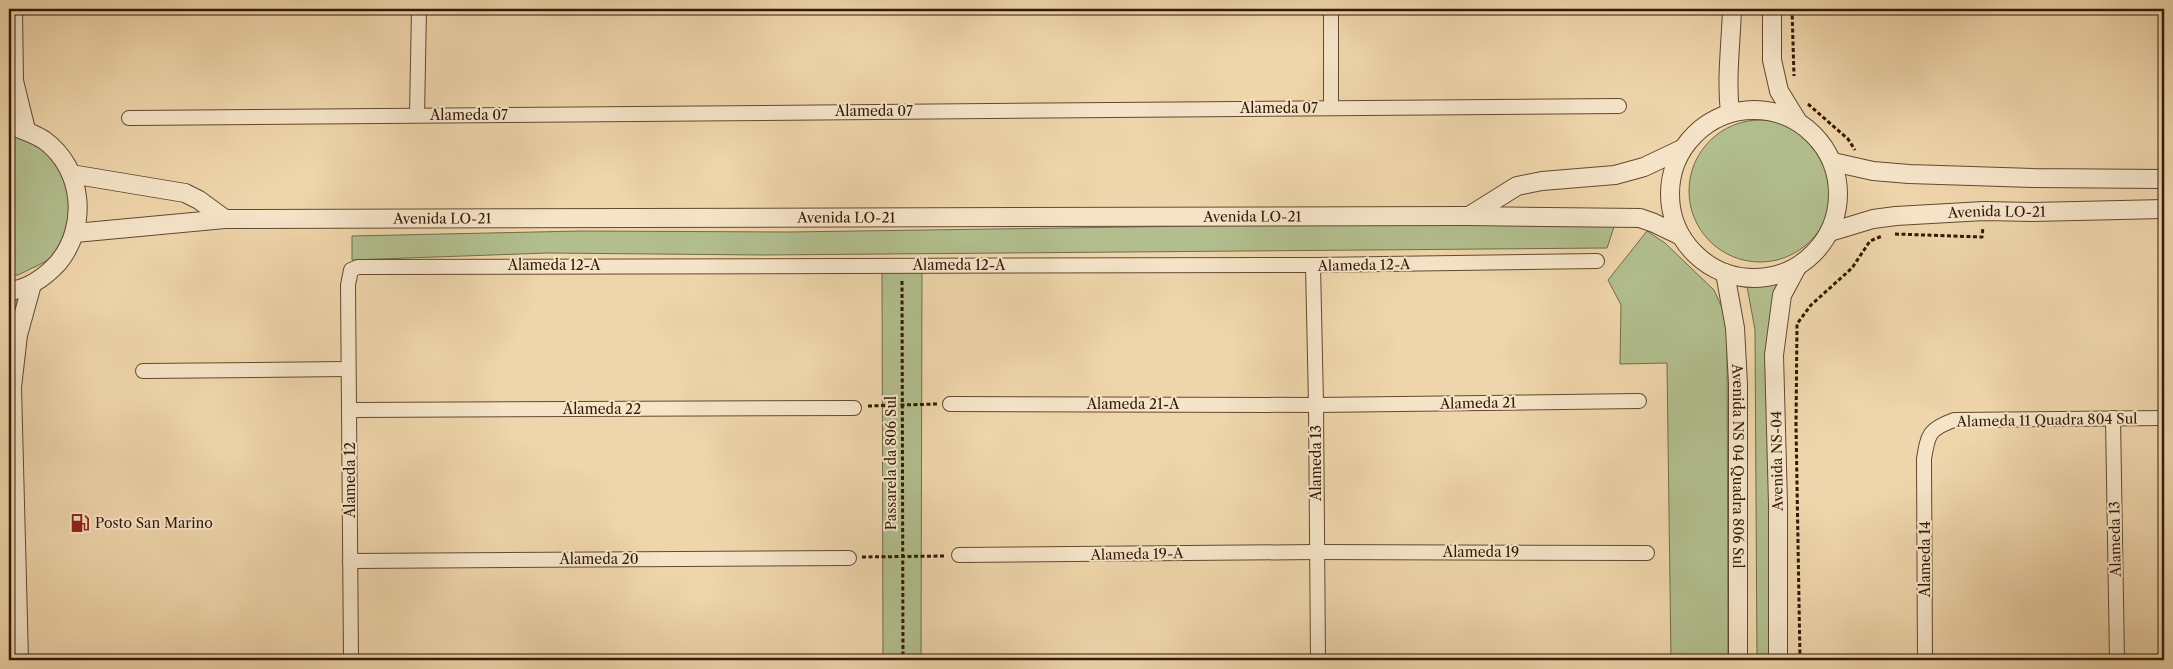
<svg xmlns="http://www.w3.org/2000/svg" width="2173" height="669" font-family="'Libre Caslon Text',serif">
	<rect width="100%" height="100%" fill="#efd5ab"/>
	<filter id="stains"><feTurbulence type="fractalNoise" baseFrequency=".004" numOctaves="4"/><feColorMatrix values="0 0 0 0 .2 0 0 0 0 .09 0 0 0 0 .02 0 0 0 .5 -.17"/></filter>
	<radialGradient id="worn" r=".72"><stop offset=".6" stop-color="#630" stop-opacity="0"/><stop offset="1" stop-color="#630" stop-opacity=".3"/></radialGradient>
	<g fill="#b2be8e" stroke="#726c4a">
		<circle cx="1760" cy="191" r="71"/>
		<path d="M9,136c37,2 64,38 63,74 0,8 -8,30 -11,37 -6,10 -21,18 -31,22 -7,4 -13,7 -21,8z"/>
		<path d="M1615,224l-8,24 -844,7 -216,-2 -195,7v-24l229,-5 208,1 478,-7z"/>
		<path d="M1647,231l18,12 49,47 10,22 3,21 1,327h-57l-4,-297 -47,1 1,-59 -13,-25z"/>
		<path d="M882,269l40,1 -1,390h-38z"/>
		<path d="M1782,280l-8,19 -5,33 2,328h-14l-2,-330 -9,-49 17,1z"/>
		<path d="M18,296l-9,47v-46z"/>
	</g>
	<g fill="none" stroke-linecap="round" stroke-linejoin="round">
		<g stroke="#62492f" stroke-width="16">
			<g id="minor">
				<path d="M1331,9v99"/>
				<path d="M417,115l2,-106"/>
				<path d="M129,118l1490,-12"/>
				<path d="M1313,265l3,140 2,255"/>
				<path d="M143,371l205,-2"/>
				<path d="M950,404l366,1 323,-4"/>
				<path d="M350,410l504,-2"/>
				<path d="M2113,418l4,242"/>
				<path d="M959,555l357,-3 331,1"/>
				<path d="M350,561l499,-3"/>
				<path d="M351,660l-3,-375 3,-15 7,-3 955,-2 284,-4"/>
				<path d="M1925,660l-1,-201c4,-25 5,-30 30,-39l210,-2"/>
			</g>
		</g>
		<g stroke="#62492f" stroke-width="20">
			<g id="tertiary">
				<path d="M13,9l1,72 12,49"/>
				<path d="M1772,9v51l7,31 19,31"/>
				<circle cx="1754" cy="194" r="84"/>
				<path d="M1730,113c-4,-35 1,-70 2,-104"/>
				<path d="M9,125c12,4 24,8 35,15 40,29 44,87 14,123 -13,14 -30,26 -49,28"/>
				<path d="M1833,162l40,9 36,3 124,4 131,1"/>
				<path d="M71,174l114,19 14,7 26,19"/>
				<path d="M1469,216l48,-30 25,-5 73,-6 29,-8 38,-18"/>
				<path id="s1" d="M1830,232l43,-13 23,-3 88,-5 49,1 131,-3"/>
				<path id="s2" d="M75,233l150,-14 1243,-3 172,2 14,5 27,13"/>
				<path id="s3" d="M1725,273l10,55 3,56v276"/>
				<path d="M19,660l-7,-273 6,-52 14,-51"/>
				<path d="M1778,660v-156l-4,-149 8,-60 15,-28"/>
			</g>
		</g>
		<g stroke="#331a06" stroke-width="3" stroke-dasharray="4 2.5" stroke-linecap="butt">
			<path d="M1792,9l2,67"/>
			<path d="M1808,104l40,35 7,11"/>
			<path d="M1895,234l87,3 1,-10"/>
			<path d="M902,281l1,379"/>
			<path d="M868,406l69,-2"/>
			<path d="M862,557l83,-1"/>
			<path d="M1800,660l-4,-235 1,-101 14,-19 41,-37 18,-27 12,-5"/>
		</g>
		<use href="#minor" stroke="#f5e4c8" stroke-width="14"/>
		<use href="#tertiary" stroke="#f5e4c8" stroke-width="18"/>
	</g>
	<defs>
		<g id="fuel-bare" transform="scale(1.5)"><path d="M-5.5-6h7V0h2V4h1.3V-2.5L3-4.5l.8-.8L6-3V5H2.5V1h-1V6h-7ZM-4.2-4.7v3.2H.2V-4.7Z" fill="#8f2418" stroke="#f5e4c8" stroke-width="2.5" paint-order="stroke"/></g>
	</defs>
	<g fill-rule="evenodd">
		<use href="#fuel-bare" x="80" y="523"/>
	</g>
	<g text-anchor="middle" dominant-baseline="central" stroke-width="4" stroke-linejoin="round" paint-order="stroke">
		<g font-size="14" fill="#331a06" stroke="#f5e4c8">
			<text x="1279" y="108">Alameda 07</text>
			<text x="874" y="111">Alameda 07</text>
			<text x="469" y="115">Alameda 07</text>
			<text stroke="none"><textPath href="#s1" startOffset="169">Avenida LO-21</textPath></text>
			<text stroke="none"><textPath href="#s2" startOffset="772">Avenida LO-21</textPath></text>
			<text stroke="none"><textPath href="#s2" startOffset="1178">Avenida LO-21</textPath></text>
			<text stroke="none"><textPath href="#s2" startOffset="368">Avenida LO-21</textPath></text>
			<text x="554" y="265">Alameda 12-A</text>
			<text x="959" y="265">Alameda 12-A</text>
			<text transform="translate(1364 265) rotate(-1)">Alameda 12-A</text>
			<text transform="translate(1478 403) rotate(-1)">Alameda 21</text>
			<text x="1133" y="404">Alameda 21-A</text>
			<text x="602" y="409">Alameda 22</text>
			<text transform="translate(2047 420) rotate(-1)">Alameda 11 Quadra 804 Sul</text>
			<text transform="translate(1777 461) rotate(-91)">Avenida NS-04</text>
			<text transform="translate(891 463) rotate(-90)">Passarela da 806 Sul</text>
			<text transform="translate(1316 463) rotate(-90)">Alameda 13</text>
			<text stroke="none"><textPath href="#s3" startOffset="194">Avenida NS 04 Quadra 806 Sul</textPath></text>
			<text transform="translate(350 480) rotate(-90)">Alameda 12</text>
			<text transform="translate(2115 539) rotate(-91)">Alameda 13</text>
			<text x="1481" y="552">Alameda 19</text>
			<text transform="translate(1137 554) rotate(-1)">Alameda 19-A</text>
			<text x="599" y="559">Alameda 20</text>
			<text transform="translate(1925 559) rotate(-90)">Alameda 14</text>
		</g>
		<g font-size="14" fill="#331a06" stroke="#f5e4c8" text-anchor="start">
			<text x="95" y="523">Posto San Marino</text>
		</g>
	</g>
	<rect width="2173" height="669" fill="none" stroke="#efd5ab" stroke-width="30"/>
	<rect x="10" y="10" width="2153" height="649" fill="none" stroke="#331a06" stroke-width="2.5"/>
	<rect x="15" y="15" width="2143" height="639" fill="none" stroke="#331a06"/>
	<rect width="100%" height="100%" filter="url(#stains)"/>
	<rect width="100%" height="100%" fill="url(#worn)"/>
</svg>
